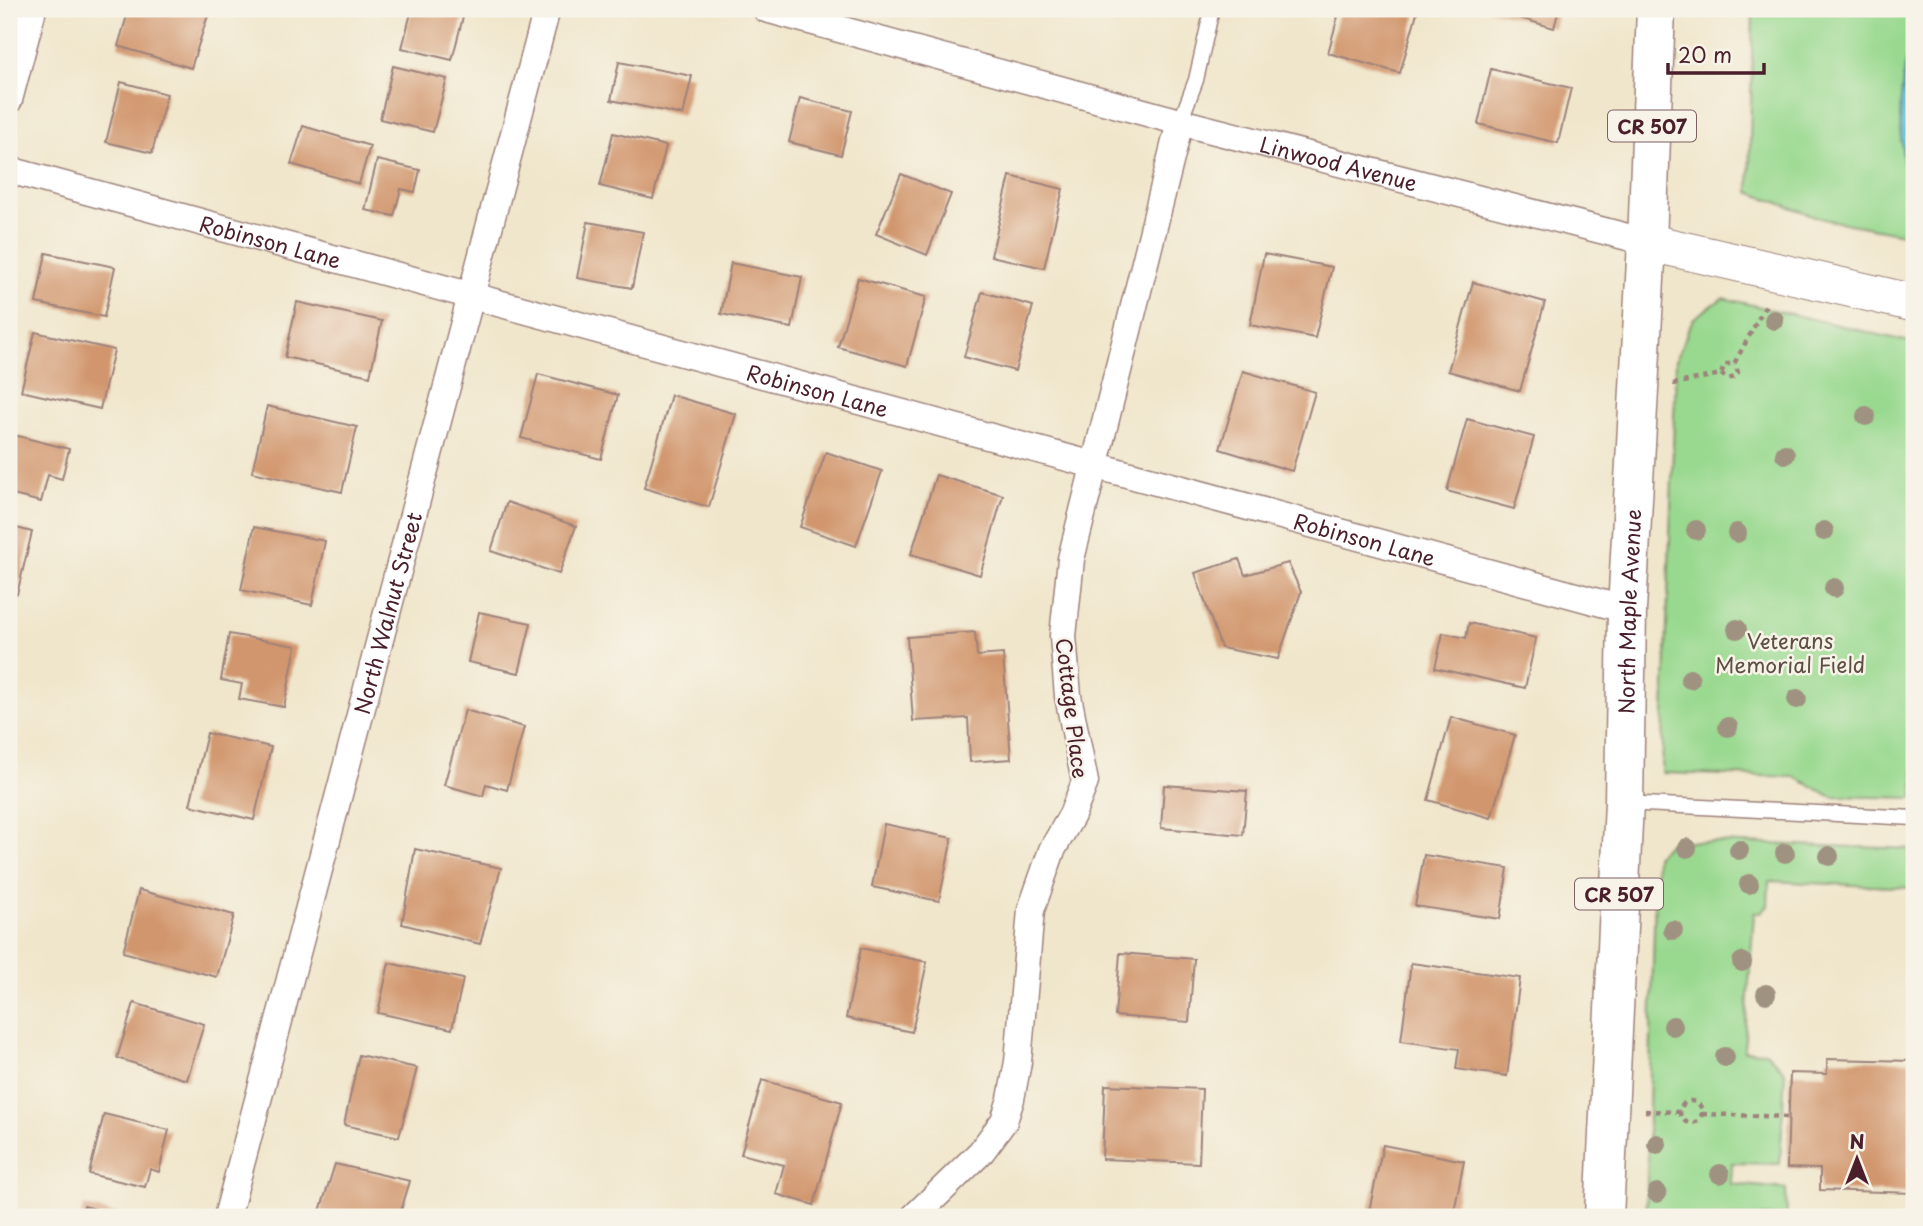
<svg xmlns="http://www.w3.org/2000/svg" width="1923" height="1226" font-family="'Playpen Sans',sans-serif">
	<rect width="100%" height="100%" fill="#f7f3e8"/>
	<filter id="ink" filterUnits="userSpaceOnUse"><feTurbulence type="fractalNoise" baseFrequency=".0143" numOctaves="2"/><feDisplacementMap in="SourceGraphic" scale="14" xChannelSelector="R" yChannelSelector="G"/><feConvolveMatrix kernelMatrix="1 2 1 2 8 2 1 2 1" color-interpolation-filters="sRGB"/></filter>
	<filter id="wash" filterUnits="userSpaceOnUse"><feTurbulence type="fractalNoise" baseFrequency=".00686" numOctaves="4" result="noise"/><feDisplacementMap in="SourceGraphic" scale="28" xChannelSelector="R" yChannelSelector="G"/><feGaussianBlur stdDeviation="1.57" result="paint"/><feColorMatrix in="noise" values="0 0 0 0 0 0 0 0 0 0 0 0 0 0 0 0 0 1.4 0 .05"/><feComposite in="paint" operator="in"/></filter>
	<g filter="url(#wash)">
		<rect width="100%" height="100%" fill="#f0e6cb"/>
		<g fill="#99d98f" stroke="#727c5d" stroke-width="2">
			<path d="M1753,9h161v227l-91,-17 -74,-27z"/>
			<path d="M1723,298l191,45v455l-84,-2 -35,-19 -133,-4 14,-414 17,-40z"/>
			<path d="M1681,841l233,8v39l-145,-7 -1,25 -7,6 -7,1 -10,138 22,1 19,20 -5,92 -48,-1 -1,21 55,5 1,28h-141l10,-361 13,-13z"/>
		</g>
		<path fill="#56c0d2" stroke="#50707e" stroke-width="2" d="M1914,34v138l-9,-2c-8,-44 -6,-92 9,-136z"/>
		<g id="blocks">
			<g fill="#d1966d">
				<path d="M129,9h81l-19,59 -73,-22z"/>
				<path d="M412,9h53l-13,51 -50,-12z"/>
				<path d="M1340,9h78l-18,64 -72,-20z"/>
				<path d="M1488,9h71l-5,19z"/>
				<path d="M619,62l73,14 -9,39 -72,-15z"/>
				<path d="M393,66l54,13 -14,53 -53,-13z"/>
				<path d="M1491,69l80,19 -13,55 -80,-19z"/>
				<path d="M121,82l46,12 -15,59 -46,-11z"/>
				<path d="M800,98l52,13 -11,44 -52,-13z"/>
				<path d="M303,126l67,20 -11,38 -68,-20z"/>
				<path d="M613,133l53,13 -13,53 -53,-13z"/>
				<path d="M377,160l43,10 -5,22 -14,-3 -7,27 -29,-6z"/>
				<path d="M901,174l50,20 -24,61 -51,-21z"/>
				<path d="M1010,176l53,13 -19,79 -53,-12z"/>
				<path d="M588,222l55,10 -11,56 -55,-10z"/>
				<path d="M46,253l69,14 -11,50 -68,-14z"/>
				<path d="M1264,254l68,13 -17,71 -65,-13z"/>
				<path d="M731,263l71,14 -10,51 -71,-14z"/>
				<path d="M858,278l68,19 -19,69 -69,-19z"/>
				<path d="M1473,282l72,20 -25,89 -72,-20z"/>
				<path d="M982,292l51,14 -18,65 -51,-14z"/>
				<path d="M297,302l85,19 -12,55 -85,-19z"/>
				<path d="M35,332l79,18 -14,59 -79,-18z"/>
				<path d="M1243,371l72,21 -23,79 -72,-22z"/>
				<path d="M538,374l80,21 -17,64 -80,-21z"/>
				<path d="M671,395l65,19 -27,93 -65,-19z"/>
				<path d="M267,406l90,21 -15,65 -90,-20z"/>
				<path d="M1467,419l67,18 -20,72 -67,-18z"/>
				<path d="M14,435l55,14 -7,30 -14,-4 -7,27 -32,-8v-39z"/>
				<path d="M826,452l56,19 -26,75 -56,-19z"/>
				<path d="M936,475l67,20 -23,80 -69,-21z"/>
				<path d="M507,502l69,24 -17,48 -68,-23z"/>
				<path d="M9,526l23,6 -15,62 -8,-2z"/>
				<path d="M254,527l71,14 -13,64 -71,-15z"/>
				<path d="M1239,559l6,16 43,-12 13,29 -23,67 -57,-11 -26,-75z"/>
				<path d="M479,612l52,11 -12,50 -51,-11z"/>
				<path d="M1469,623l67,15 -11,50 -90,-20 8,-35 23,5z"/>
				<path d="M975,632l2,24 26,-2 8,105 -41,3 -2,-44 -55,3 -6,-84z"/>
				<path d="M229,634l67,12 -12,61 -45,-8 3,-15 -21,-4z"/>
				<path d="M465,710l59,17 -17,63 -21,-6 -3,12 -39,-11z"/>
				<path d="M1451,717l64,18 -24,83 -63,-18z"/>
				<path d="M207,733l64,14 -17,73 -64,-15z"/>
				<path d="M1164,785l83,6 -4,44 -82,-7z"/>
				<path d="M884,824l68,14 -13,63 -67,-14z"/>
				<path d="M415,849l86,19 -21,76 -78,-20z"/>
				<path d="M1424,855l84,13 -8,51 -85,-13z"/>
				<path d="M139,890l95,25 -17,62 -94,-25z"/>
				<path d="M861,948l66,14 -15,70 -66,-14z"/>
				<path d="M1120,953l74,6 -5,63 -74,-6z"/>
				<path d="M389,963l74,16 -11,50 -74,-16z"/>
				<path d="M1411,963l109,15 -13,98 -51,-7 3,-20 -58,-8z"/>
				<path d="M134,1003l70,21 -17,56 -70,-22z"/>
				<path d="M359,1055l58,13 -18,69 -55,-12z"/>
				<path d="M1827,1059l87,2v132l-94,-3v-21l-33,-1 3,-95 37,1z"/>
				<path d="M762,1080l80,22 -28,103 -38,-11 8,-29 -43,-11z"/>
				<path d="M1105,1085l97,4 -3,74 -97,-4z"/>
				<path d="M104,1114l65,16 -10,42 -9,-3 -5,18 -56,-13z"/>
				<path d="M1383,1145l81,16 -11,56 -85,-1z"/>
				<path d="M335,1164l75,17 -11,36h-56l-23,-6z"/>
				<path d="M84,1206l38,10v1h-42z"/>
			</g>
		</g>
	</g>
	<g filter="url(#ink)">
		<use href="#blocks" fill-opacity="0" stroke="#9d827b" stroke-width="2"/>
		<g fill="none" stroke-linecap="round" stroke-linejoin="round">
			<g stroke="#9d827b" stroke-width="17">
				<g id="lane">
					<path d="M835,28l5,-19"/>
					<path d="M1180,122l16,-42 16,-71"/>
					<path d="M1625,803l289,15"/>
				</g>
			</g>
			<g stroke="#9d827b" stroke-width="29">
				<g id="street">
					<path id="s1" d="M766,9l414,113 467,120"/>
					<path d="M9,100l24,-91"/>
					<path id="s2" d="M9,170l1618,440"/>
					<path id="s3" d="M227,1217l320,-1208"/>
					<path d="M914,1217l67,-65 23,-31 7,-22 7,-37 13,-152 21,-60 20,-35 13,-33 -17,-86 -5,-60 8,-77 109,-437"/>
				</g>
			</g>
			<g stroke="#9d827b" stroke-width="39">
				<path id="secondary" d="M1647,242l267,61"/>
			</g>
			<g stroke="#9d827b" stroke-width="41">
				<g id="primary">
					<path id="s4" d="M1604,1217l20,-414 3,-193 20,-368 9,-233"/>
				</g>
			</g>
			<g stroke="#9d827b" stroke-width="4.5" stroke-dasharray="5 5" stroke-linecap="butt">
				<path d="M1721,374l7,5 7,-2 3,-5 -4,-8"/>
				<path d="M1673,384l48,-10 4,-10h9l33,-61"/>
				<path d="M1912,795l2,-8"/>
				<circle cx="1691" cy="1112" r="11"/>
				<path d="M1645,1111l35,1"/>
				<path d="M1702,1114l87,3"/>
			</g>
			<use href="#lane" stroke="#fff" stroke-width="14"/>
			<use href="#street" stroke="#fff" stroke-width="26"/>
			<use href="#secondary" stroke="#fff" stroke-width="37"/>
			<use href="#primary" stroke="#fff" stroke-width="38"/>
		</g>
		<g fill="#a09281">
			<circle cx="1774" cy="320" r="10"/>
			<circle cx="1866" cy="416" r="10"/>
			<circle cx="1785" cy="454" r="10"/>
			<circle cx="1696" cy="530" r="10"/>
			<circle cx="1824" cy="531" r="10"/>
			<circle cx="1737" cy="533" r="10"/>
			<circle cx="1834" cy="588" r="10"/>
			<circle cx="1737" cy="629" r="10"/>
			<circle cx="1690" cy="679" r="10"/>
			<circle cx="1797" cy="699" r="10"/>
			<circle cx="1728" cy="727" r="10"/>
			<circle cx="1687" cy="848" r="10"/>
			<circle cx="1739" cy="850" r="10"/>
			<circle cx="1785" cy="853" r="10"/>
			<circle cx="1829" cy="856" r="10"/>
			<circle cx="1749" cy="884" r="10"/>
			<circle cx="1673" cy="930" r="10"/>
			<circle cx="1742" cy="962" r="10"/>
			<circle cx="1766" cy="994" r="10"/>
			<circle cx="1673" cy="1026" r="10"/>
			<circle cx="1725" cy="1057" r="10"/>
			<circle cx="1657" cy="1144" r="10"/>
			<circle cx="1720" cy="1174" r="10"/>
			<circle cx="1657" cy="1193" r="10"/>
		</g>
	</g>
	<g text-anchor="middle" dominant-baseline="central" stroke-width="5" stroke-linejoin="round" paint-order="stroke">
		<g fill="#f7f3e8" stroke="#7e5f64" stroke-width="2">
			<rect x="1608" y="110.5" width="88" height="31" rx="5"/>
			<rect x="1575" y="878.5" width="88" height="31" rx="5"/>
		</g>
		<g font-size="19" font-weight="bold" fill="#4a1f2b">
			<text x="1652" y="126">CR 507</text>
			<text x="1619" y="894">CR 507</text>
		</g>
		<g font-size="21" fill="#4a1f2b" stroke="#f7f3e8">
			<text stroke="none"><textPath href="#s1" startOffset="593">Linwood Avenue</textPath></text>
			<text stroke="none"><textPath href="#s2" startOffset="271">Robinson Lane</textPath></text>
			<text stroke="none"><textPath href="#s2" startOffset="838">Robinson Lane</textPath></text>
			<text stroke="none"><textPath href="#s2" startOffset="1405">Robinson Lane</textPath></text>
			<text stroke="none"><textPath href="#s3" startOffset="625">North Walnut Street</textPath></text>
			<text stroke="none"><textPath href="#s4" startOffset="606">North Maple Avenue</textPath></text>
			<text transform="translate(1073 708) rotate(83)">Cottage Place</text>
		</g>
		<g font-size="21" fill="#5e4e44" stroke="#f7f3e8">
			<text x="1790" y="640">Veterans<tspan x="1790" dy="24">Memorial Field</tspan></text>
		</g>
	</g>
	<rect width="1923" height="1226" fill="none" stroke="#f7f3e8" stroke-width="35"/>
	<g transform="translate(1857 1159)" stroke="#f7f3e8" stroke-width="5" paint-order="stroke">
	<path d="M0-5L12 26L0 18L-12 26Z" fill="#4a1f2b"/>
	<text y="-10" font-size="19" font-weight="bold" text-anchor="middle" fill="#4a1f2b">N</text>
	</g>
	<path d="M1668 63v10h96v-10" fill="none" stroke="#4a1f2b" stroke-width="3.5"/>
	<text x="1678" y="63" font-size="21" fill="#4a1f2b" stroke="#f7f3e8" stroke-width="5" paint-order="stroke">20 m</text>
</svg>
